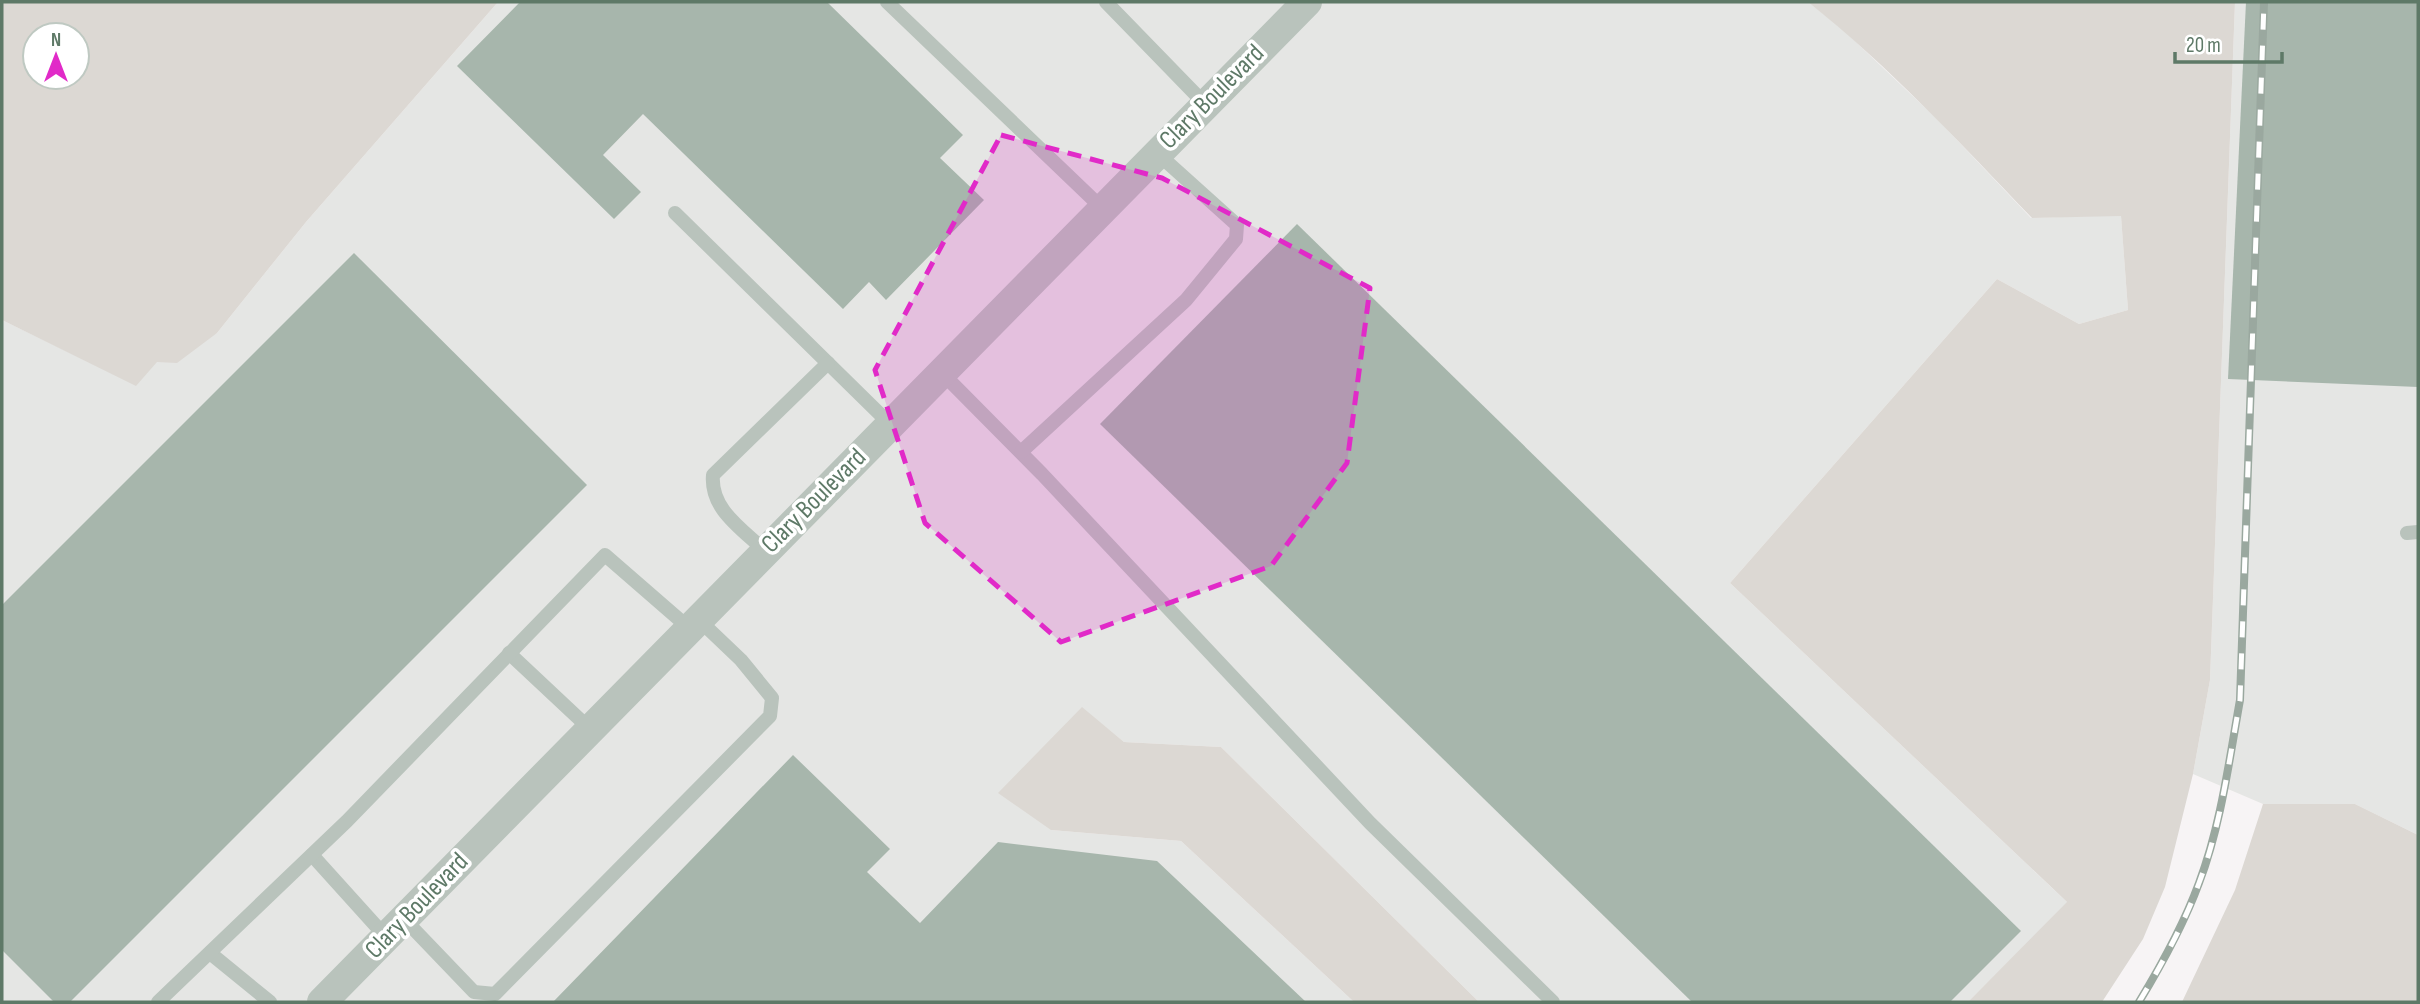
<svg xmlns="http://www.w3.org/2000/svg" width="2420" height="1004" font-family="'Sofia Sans Condensed',sans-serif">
	<rect width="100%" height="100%" fill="#f7f4f5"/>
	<g fill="#e5e6e4">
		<path d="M498,2h1310l32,25 98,93 93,98 90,-3 7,95 -49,14 -82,-45 -267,304 338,320 -100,99h-489l-258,-255 -97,-5 -42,-34 -31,122 130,11 173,161h-1352v-682l134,65 11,-24 70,-28 89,-111z"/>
		<path d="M2235,2h183v833l-63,-31h-92l-70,-30 17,-94z"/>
	</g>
	<g fill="#dcd8d3" fill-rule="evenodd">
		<path d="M2,2h496l-192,220 -89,111 -40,30 -20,-1 -21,24 -134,-66zM77,35v42h-42v-42z"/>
		<path d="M1808,2h427l-25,678 -17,94 -28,113 -22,52 -41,63h-134l99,-100 -337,-319 267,-304 82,45 49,-14 -7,-94 -89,2c-72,-75 -143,-152 -224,-216z"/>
		<path d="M1082,707l42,35 97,5 258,255h-125l-173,-161 -130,-11 -53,-37z"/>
		<path d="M2263,804h92l63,31v167h-236l53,-112z"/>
	</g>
	<g fill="#a7b6ac">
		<path d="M520,2h307l136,133 -23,23 44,42 -98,100 -17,-18 -26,27 -200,-195 -40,41 38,37 -27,27 -157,-153z"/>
		<path d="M2246,2h172v385l-190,-8z"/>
		<path d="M1297,224l724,707 -71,71h-258l-592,-578z"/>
		<path d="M354,253l233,232 -517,517h-16l-52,-52v-345z"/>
		<path d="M793,755l97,94 -23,23 53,51 78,-81 159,19 149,141h-753z"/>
	</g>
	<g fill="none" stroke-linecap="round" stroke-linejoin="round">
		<g stroke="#b9c3bc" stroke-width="14">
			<path d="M887,2l215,206"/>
			<path d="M1106,2l99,102"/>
			<path d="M675,213l215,211"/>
			<path d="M941,372l101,102 328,349 183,179"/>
			<path d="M1021,452l165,-152 50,-61 1,-14 -80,-72"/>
			<path d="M2407,533l11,-1"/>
			<path d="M765,551c-24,-23 -55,-42 -52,-76l115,-112"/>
			<path d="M509,653l81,76"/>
			<path d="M312,855l74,82"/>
			<path d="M404,919l70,73 21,2 275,-278 2,-18 -31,-38 -43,-41"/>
			<path d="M210,953l60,49"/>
			<path d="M158,1002l189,-181 258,-266 84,73"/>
		</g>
		<path stroke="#b9c3bc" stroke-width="30" d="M322,1002l985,-1000"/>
		<g stroke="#9aa89f" stroke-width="8">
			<path id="rail" d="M2139,1002c23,-38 45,-78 60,-119 22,-58 30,-122 41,-183l24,-698"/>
		</g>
		<use href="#rail" stroke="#fff" stroke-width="5" stroke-dasharray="16" stroke-linecap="butt"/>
	</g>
	<path fill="#e12ac8" fill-opacity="0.2" stroke="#e12ac8" stroke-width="5" stroke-dasharray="14 9" stroke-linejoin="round" d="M1001,135l161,43 208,110 -23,175 -76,103 -210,76 -136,-119 -50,-153z"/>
	<g text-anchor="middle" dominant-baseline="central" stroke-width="7" stroke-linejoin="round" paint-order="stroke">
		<g font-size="26" fill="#5e7967" stroke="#fff">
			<text transform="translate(1212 97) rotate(-45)">Clary Boulevard</text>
			<text transform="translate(814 501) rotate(-45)">Clary Boulevard</text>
			<text transform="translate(417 906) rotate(-46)">Clary Boulevard</text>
		</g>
	</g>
	<rect width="2420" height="1004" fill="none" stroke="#5e7967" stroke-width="7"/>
	<g transform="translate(56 56)"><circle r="33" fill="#ffffff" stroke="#bfc9c2" stroke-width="2"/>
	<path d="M0-5L12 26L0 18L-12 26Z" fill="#e12ac8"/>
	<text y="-10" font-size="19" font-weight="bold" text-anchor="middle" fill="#5e7967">N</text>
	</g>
	<path d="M2175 52v10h107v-10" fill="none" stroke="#5e7967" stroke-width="3.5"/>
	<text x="2186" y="52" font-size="21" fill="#5e7967" stroke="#ffffff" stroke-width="5" paint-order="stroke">20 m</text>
</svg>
